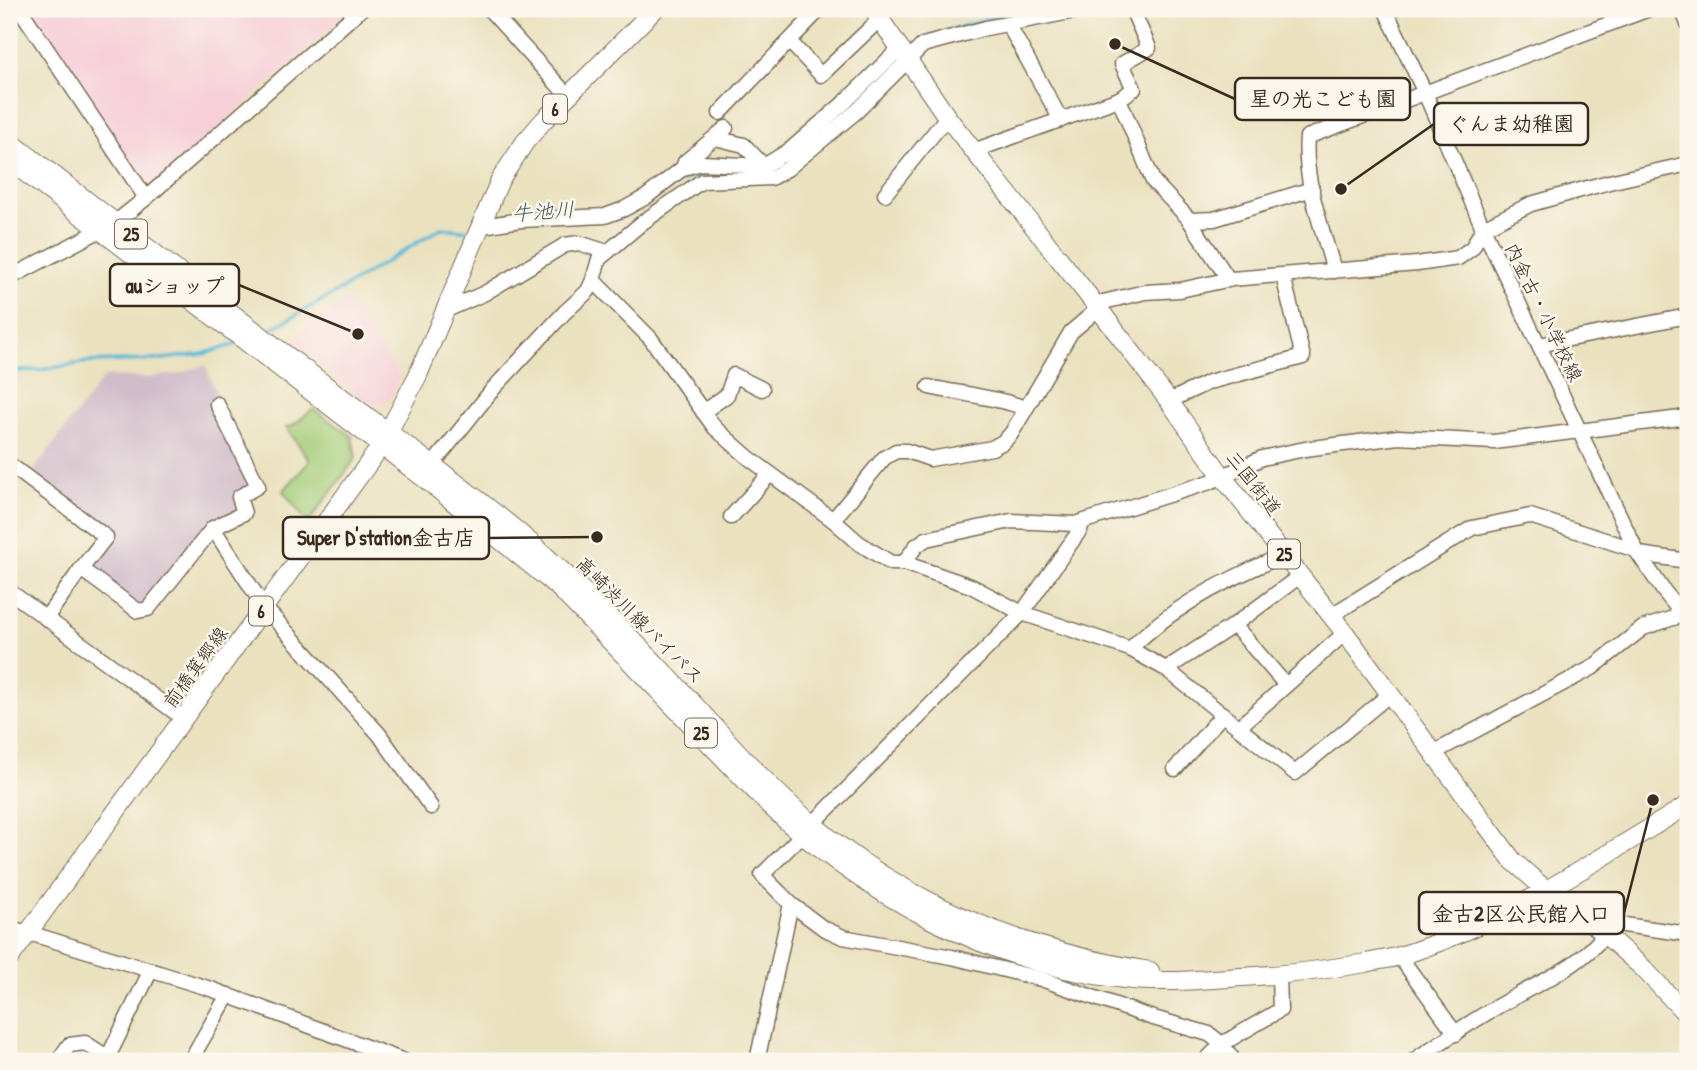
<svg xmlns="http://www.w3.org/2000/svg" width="1697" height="1070" font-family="'Patrick Hand','Klee One',sans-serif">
	<rect width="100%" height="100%" fill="#fbf7ec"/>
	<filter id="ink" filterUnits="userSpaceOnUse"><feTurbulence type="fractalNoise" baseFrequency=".0143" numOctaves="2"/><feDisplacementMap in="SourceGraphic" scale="14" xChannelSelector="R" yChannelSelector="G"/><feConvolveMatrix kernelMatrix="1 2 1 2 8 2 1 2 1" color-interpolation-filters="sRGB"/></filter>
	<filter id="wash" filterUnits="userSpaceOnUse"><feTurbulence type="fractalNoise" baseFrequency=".00686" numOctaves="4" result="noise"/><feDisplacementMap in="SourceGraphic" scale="28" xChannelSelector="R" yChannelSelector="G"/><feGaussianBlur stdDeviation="1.57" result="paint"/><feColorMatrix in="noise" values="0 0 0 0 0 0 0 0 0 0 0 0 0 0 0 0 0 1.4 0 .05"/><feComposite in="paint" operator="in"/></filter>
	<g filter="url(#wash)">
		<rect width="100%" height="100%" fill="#eae1bf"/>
		<g fill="#f6cfd8">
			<path d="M29,9h323l-204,181z"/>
			<path d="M347,299l53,79 -11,23 -19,5 -81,-66z"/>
		</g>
		<path fill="#d1bdca" d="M205,365l47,118 -14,26 -34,18 -58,80 -6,1 -51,-36v-7l19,-25 -76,-67 71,-95 7,-2 36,2 31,-4z"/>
		<path fill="#a3cc77" stroke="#6f7b4a" stroke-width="2" d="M313,409l39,27 4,22 -48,65 -25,-32 27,-30 -24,-34 6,-1z"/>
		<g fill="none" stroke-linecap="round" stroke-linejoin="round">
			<g stroke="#59b8d8" stroke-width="3.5">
				<path d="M928,37l59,-18 58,-10"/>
				<path d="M846,111l19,-19"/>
				<path d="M665,191c18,-13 36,-20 58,-17"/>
				<path d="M614,220l18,-8"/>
				<path d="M266,332l76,-43 99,-61 30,3"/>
				<path d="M9,372l31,-2 48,-8 66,-2 49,-6 36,-11"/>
			</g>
		</g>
	</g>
	<g filter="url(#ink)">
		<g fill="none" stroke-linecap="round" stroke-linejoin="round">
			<g stroke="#786a56" stroke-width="17">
				<g id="minor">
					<path d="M20,9l126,189"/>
					<path d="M489,9l79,87"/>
					<path d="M1086,9l-100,19 -63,17 -66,66 -70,58 -16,9 -69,3 -59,41 -44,37 -6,21 58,59 64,89 34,30 84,62 26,23 32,20h13l67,23 51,27 108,36 36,20 129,104 95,-79"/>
					<path d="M1385,9l40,84 58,135 153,322 27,40 25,31"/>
					<path d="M1682,9l6,15"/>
					<path d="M1008,24l53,96"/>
					<path d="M790,42l31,33 59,-56"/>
					<path d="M1119,99l15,-10 -12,-25 27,-16 -17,-39"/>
					<path d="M720,113l100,-104"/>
					<path d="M715,138l29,7 20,21"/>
					<path d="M973,151l146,-52 34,82 35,37 41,62"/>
					<path d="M683,168l2,-6 41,-34"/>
					<path d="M885,194l62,-77"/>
					<path d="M1190,220l24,-1 98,-30"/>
					<path d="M480,223l9,2 32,-5 84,-4 19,-7 22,-12 37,-29 19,-5 62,3 26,-16 55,-48 54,-53"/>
					<path d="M1334,271c-11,-42 -31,-90 -27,-134l342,-128"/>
					<path d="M9,278l107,-56 30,-24 215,-189"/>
					<path d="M1095,304l50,-12 35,-2 51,-11 186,-15 41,-6 14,-10 11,-20 48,-24 78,-22 79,-18"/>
					<path d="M444,311l41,-18 80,-48 14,-2 28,9"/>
					<path d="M1539,345l149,-29"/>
					<path d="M929,387c33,7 65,10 97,21"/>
					<path d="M1169,401l40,-19 94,-25 -20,-81"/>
					<path d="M703,412l24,-17 7,-20 28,14"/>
					<path d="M9,464l97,73 -25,32 57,42 10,-2 65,-81 51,79 115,127 52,73"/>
					<path d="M433,464l60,-75 72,-77 23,-21 5,-11"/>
					<path d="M731,517l39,-43"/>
					<path d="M833,520l51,-62 12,-7h11l23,8 62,-11 11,-6 8,-8 60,-102 27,-23"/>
					<path d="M1082,522l-2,8 -58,83 -260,262 29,29 32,24 20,9 109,20 89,22 109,38 59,17 13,10 12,17"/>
					<path d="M213,528l31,-15 -5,-16 19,-11 -41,-82"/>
					<path d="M1639,554l49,7"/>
					<path d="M904,563l12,-17 10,-7 85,-18 64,3 135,-42 52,-24 43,-9 93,-12 96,5 194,-25"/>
					<path d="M9,591l174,127"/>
					<path d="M1332,615l140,-87 58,-12 106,34"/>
					<path d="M46,618l35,-49"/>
					<path d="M1234,625l51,59"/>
					<path d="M1130,649c40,-42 101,-72 154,-94"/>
					<path d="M1166,669l68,-44 66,-49"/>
					<path d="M1239,727l106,-94"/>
					<path d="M1433,753l159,-85 51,-40 45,-15"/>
					<path d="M1175,769l48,-55"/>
					<path d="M9,928l20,5 182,56 193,72"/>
					<path d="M1598,928l19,-4 71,10"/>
					<path d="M1400,957l56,77"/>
					<path d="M108,1057l43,-87"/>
					<path d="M58,1061l11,-16 16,-2 28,18"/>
					<path d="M190,1061l38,-66"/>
					<path d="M757,1061l34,-157"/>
					<path d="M1205,1061l17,-17 58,-34 -1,-36"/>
					<path d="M1413,1061c34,-23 69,-47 105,-66 32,-18 64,-31 87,-61"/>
				</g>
			</g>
			<g stroke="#786a56" stroke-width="20">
				<g id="major">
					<path d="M873,9l74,108 148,187 74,97 53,75 123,157 168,228 34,30 51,37 46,41 44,47"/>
					<path d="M9,141c109,83 216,168 324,250 60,45 120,88 178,135 59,49 113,104 165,159 44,47 87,98 136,139 97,82 214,127 338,147"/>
					<path d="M9,160l415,318 134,109 210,217c94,90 225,161 356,175 43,5 88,0 132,-3 37,-2 74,-7 110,-13 12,-3 25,-4 37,-8 103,-33 193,-95 285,-150"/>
					<path d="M9,959l372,-513 37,-71 82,-195 25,-38 19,-22 111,-111"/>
				</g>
			</g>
			<use href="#minor" stroke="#fff" stroke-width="14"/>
			<use href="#major" stroke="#fff" stroke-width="18"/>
		</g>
	</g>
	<g text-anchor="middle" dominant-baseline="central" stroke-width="5" stroke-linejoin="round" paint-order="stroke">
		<g fill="#fbf7ec" stroke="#75685c" stroke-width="2">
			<rect x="543" y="94.5" width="24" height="29" rx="5"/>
			<rect x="115" y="219.5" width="32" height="29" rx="5"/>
			<rect x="1268" y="539.5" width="32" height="29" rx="5"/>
			<rect x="249" y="596.5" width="24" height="29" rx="5"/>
			<rect x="685" y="718.5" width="32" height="29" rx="5"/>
		</g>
		<g font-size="18" font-weight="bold" fill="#3b2a1e">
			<text x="555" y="109">6</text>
			<text x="131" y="234">25</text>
			<text x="1284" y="554">25</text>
			<text x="261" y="611">6</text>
			<text x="701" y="733">25</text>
		</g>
		<g font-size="19" fill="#3b2a1e" stroke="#fbf7ec">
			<text transform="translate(1544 312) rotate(64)">内金古・小学校線</text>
			<text transform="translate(1254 483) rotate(52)">三国街道</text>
			<text transform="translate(640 620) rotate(45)">高崎渋川線バイパス</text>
			<text transform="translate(195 667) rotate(-54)">前橋箕郷線</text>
		</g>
		<g font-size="21" font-style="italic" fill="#465c5f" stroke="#fbf7ec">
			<text transform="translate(543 211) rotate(-4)">牛池川</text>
		</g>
	</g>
	<path fill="none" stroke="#3b2a1e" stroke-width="2.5" d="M1115 44L1235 99M1341 189L1434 124M358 334L239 285M597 537L489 538M1653 800L1624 913"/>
	<g fill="#3b2a1e" stroke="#fbf7ec" stroke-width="2.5">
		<circle cx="1115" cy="44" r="7"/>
		<circle cx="1341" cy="189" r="7"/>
		<circle cx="358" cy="334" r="7"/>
		<circle cx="597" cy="537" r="7"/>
		<circle cx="1653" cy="800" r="7"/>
	</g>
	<g fill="#fbf7ec" stroke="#3b2a1e" stroke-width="2.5">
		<rect x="1235" y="78" width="175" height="42" rx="7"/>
		<rect x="1434" y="103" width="154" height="42" rx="7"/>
		<rect x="110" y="264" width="129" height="42" rx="7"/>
		<rect x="283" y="517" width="206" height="42" rx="7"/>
		<rect x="1419" y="892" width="205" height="42" rx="7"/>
	</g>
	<g font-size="21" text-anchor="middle" font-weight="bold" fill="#3b2a1e">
		<text x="1323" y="106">星の光こども園</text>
		<text x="1511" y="131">ぐんま幼稚園</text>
		<text x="175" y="293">auショップ</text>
		<text x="386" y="545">Super D'station金古店</text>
		<text x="1521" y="921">金古2区公民館入口</text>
	</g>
	<rect width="1697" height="1070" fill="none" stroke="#fbf7ec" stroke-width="35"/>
</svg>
